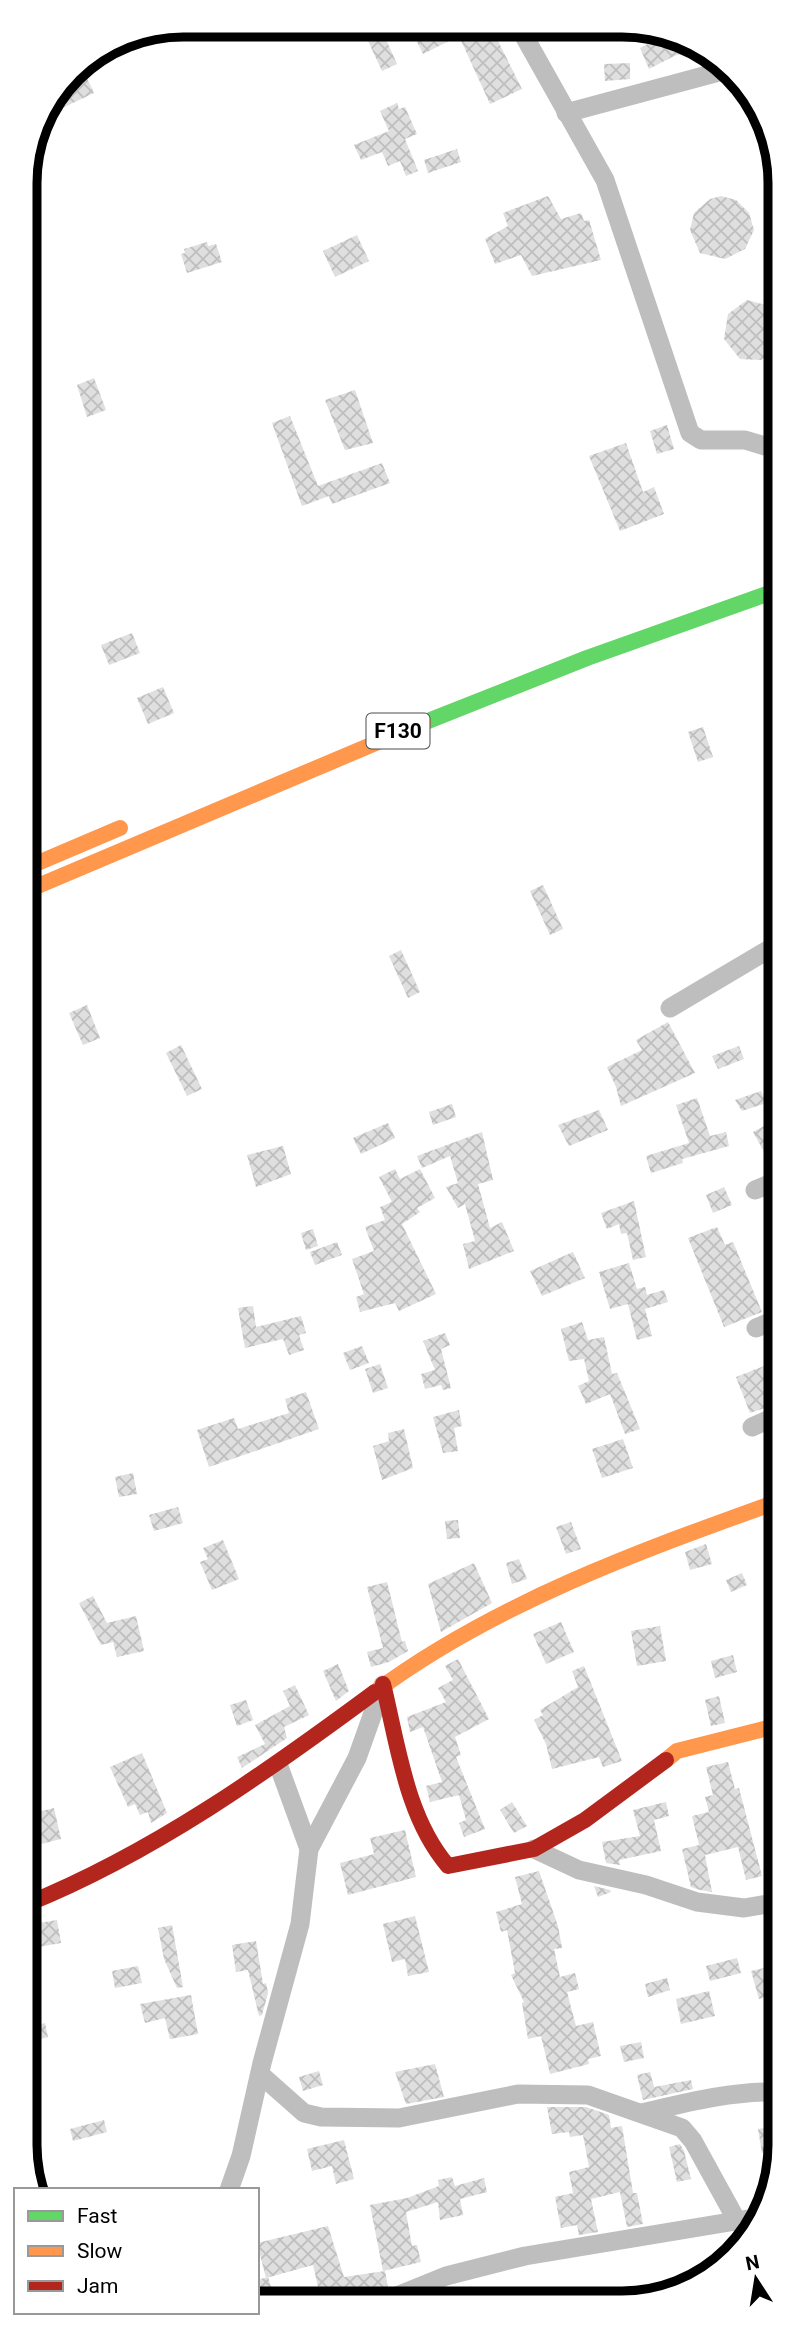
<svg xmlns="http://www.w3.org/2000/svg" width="805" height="2328" font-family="Roboto,sans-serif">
	<defs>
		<pattern id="building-cross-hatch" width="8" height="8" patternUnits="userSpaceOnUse" patternTransform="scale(1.75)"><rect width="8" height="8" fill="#dfdfdf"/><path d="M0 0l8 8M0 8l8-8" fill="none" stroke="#bebebe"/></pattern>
	</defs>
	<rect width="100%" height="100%" fill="#fff"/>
	<g fill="url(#building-cross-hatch)">
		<path d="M361,26h19l17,38 -15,7z"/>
		<path d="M409,26l82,1 31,62 -32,15 -31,-68 -36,18z"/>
		<path d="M667,35l28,15 -21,6 -25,13 -9,-21 19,-10 2,3 7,-3z"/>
		<path d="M630,63v16l-25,2 -1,-17z"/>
		<path d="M86,76l8,17 -55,26 20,-30z"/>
		<path d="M397,103l2,6 6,-2 12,27 -12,5 13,32 -12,5 -6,-15 -12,5 -6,-14 -21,8 -7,-15 35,-14 -9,-20z"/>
		<path d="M457,149l4,13 -33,11 -4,-13z"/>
		<path d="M548,196l13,23 20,-6 3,8 5,-1 12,40 -69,16 -11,-21 -26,9 -10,-25 23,-13 -5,-13z"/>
		<path d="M721,196l15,4 13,13 5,17 -9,19 -20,10 -25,-6 -10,-23 4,-17 16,-14z"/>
		<path d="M357,235l12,26 -34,16 -12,-26z"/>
		<path d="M207,242l1,4 8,-2 6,18 -35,11 -6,-19 4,-1 -1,-4z"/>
		<path d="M747,300l27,7 4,7v33l-17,13 -21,-1 -16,-20 4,-25z"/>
		<path d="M94,378l12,32 -19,7 -10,-32z"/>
		<path d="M355,390l18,53 -28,7 -20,-50z"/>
		<path d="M290,416l28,70 64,-23 8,20 -58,21 -3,-8 -27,10 -30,-83z"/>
		<path d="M667,425l7,24 -17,5 -7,-23z"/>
		<path d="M626,443l17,49 11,-5 10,27 -44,17 -31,-75z"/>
		<path d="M132,633l8,20 -31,12 -8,-20z"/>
		<path d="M163,687l11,26 -26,11 -11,-26z"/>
		<path d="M703,727l10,30 -15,5 -10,-30z"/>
		<path d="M543,885l20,44 -13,6 -20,-44z"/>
		<path d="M401,950l19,42 -12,6 -19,-42z"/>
		<path d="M87,1005l13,33 -17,7 -14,-32z"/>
		<path d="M668,1022l27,51 -74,33 -5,-19 -9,-20 35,-17 -6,-10z"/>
		<path d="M181,1045l21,44 -15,7 -21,-43z"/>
		<path d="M739,1046l5,13 -26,10 -6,-13z"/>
		<path d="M761,1091l5,12 -24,8 -7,-11z"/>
		<path d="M697,1098l13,38 16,-4 3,14 -47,13 1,4 -32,10 -5,-17 43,-13 -13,-38z"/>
		<path d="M452,1104l4,13 -23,8 -4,-13z"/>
		<path d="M599,1110l9,20 -39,16 -11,-21z"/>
		<path d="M388,1123l7,15 -34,16 -8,-16z"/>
		<path d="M764,1126l14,25 -11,6 -14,-25z"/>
		<path d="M482,1132l11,48 -15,4 12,44 12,-6 12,29 -45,18 -6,-25 12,-3 -10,-37 -7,4 -12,-21 12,-4 -8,-27 -28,12 -5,-12z"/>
		<path d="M283,1146l8,28 -35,13 -9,-32z"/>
		<path d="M395,1169l5,10 20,-10 15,29 -18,10 3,4 -18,12 34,70 -37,17 -4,-8 -35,9 -4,-15 8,-3 -12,-35 22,-8 -9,-24 20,-7 -5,-13 12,-5 -13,-25z"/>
		<path d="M724,1187l8,18 -19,8 -7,-18z"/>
		<path d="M634,1201l12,56 -13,3 -6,-27 -6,1 -2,-10 -12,5 -6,-16z"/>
		<path d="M717,1227l8,18 8,-3 29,70 -38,15 -36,-89z"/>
		<path d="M313,1229l5,17 -12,4 -5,-17z"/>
		<path d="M337,1242l5,13 -27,10 -5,-13z"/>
		<path d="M573,1252l12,26 -43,18 -12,-25z"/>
		<path d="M629,1263l8,26 8,-2 2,8 17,-5 4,12 -23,7 7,27 -15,4 -9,-36 -18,5 -11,-37z"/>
		<path d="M253,1306l3,21 45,-11 5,17 -7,2 5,15 -15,5 -6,-16 -38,9 -7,-40z"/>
		<path d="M582,1322l6,18 16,-3 8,37 5,-1 23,56 -15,5 -15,-40 -24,10 -8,-18 11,-5 -5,-22 -15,2 -8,-32z"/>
		<path d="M445,1333l5,12 -9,4 10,39 -8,2 -2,-5 -16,4 -4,-15 14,-4 -12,-29z"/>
		<path d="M362,1346l7,17 -19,7 -7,-17z"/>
		<path d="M779,1360v43l-29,10 -14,-36z"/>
		<path d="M380,1364l8,24 -15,5 -8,-24z"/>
		<path d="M306,1392l13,37 -110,38 -12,-37 37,-12 4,11 51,-16 -4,-14z"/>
		<path d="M459,1410l3,16 -8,2 4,23 -15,2 -10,-36z"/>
		<path d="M404,1429l9,39 -31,12 -9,-34 16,-5 -1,-8z"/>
		<path d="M623,1439l10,29 -31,10 -10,-29z"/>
		<path d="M133,1473l4,21 -18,3 -4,-20z"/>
		<path d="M178,1507l5,16 -29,8 -5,-16z"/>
		<path d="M458,1520l2,18 -13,1 -2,-18z"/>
		<path d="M571,1522l10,27 -15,5 -10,-27z"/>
		<path d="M223,1540l16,39 -27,11 -12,-28 8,-3 -5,-11z"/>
		<path d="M706,1544l6,20 -22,6 -5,-18z"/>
		<path d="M519,1559l8,20 -15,5 -6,-21z"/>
		<path d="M474,1563l18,40 -51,29 -13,-48z"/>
		<path d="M742,1573l5,12 -16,7 -5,-12z"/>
		<path d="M387,1582l15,60 3,-1 3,10 -19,11 -18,5 -4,-15 16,-4 -16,-61z"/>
		<path d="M93,1596l14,27 29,-7 8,35 -27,6 -4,-15 -12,3 -22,-42z"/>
		<path d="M561,1622l13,30 -28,12 -13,-30z"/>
		<path d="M660,1626l6,35 -29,5 -6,-35z"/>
		<path d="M779,1639l1,39 -5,1 -10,-36z"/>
		<path d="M733,1655l4,17 -22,6 -4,-17z"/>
		<path d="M458,1659l31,60 -34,18 6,18 -5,2 29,72 -21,8 -5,-14 7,-3 -7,-25 -29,7 -4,-16 16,-4 -19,-55 -13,5 -3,-15 39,-15 -8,-14 15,-8 -8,-14z"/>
		<path d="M338,1664l11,27 -13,10 -13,-30z"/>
		<path d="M584,1666l38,95 -19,6 -4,-10 -47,12 -6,-25 -12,-24 9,-5 -3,-5 38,-23 -6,-16z"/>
		<path d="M295,1685l14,30 -25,12 3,11 -45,30 -5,-11 28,-13 -10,-19 35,-19 -7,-15z"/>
		<path d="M719,1696l6,27 -14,3 -6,-26z"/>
		<path d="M246,1700l7,20 -16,6 -7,-21z"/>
		<path d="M142,1753l25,60 -16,10 -3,-11 -8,3 -5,-11 -7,3 -18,-40z"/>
		<path d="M728,1762l7,27 4,-1 23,88 -16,4 -8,-33 -33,8 7,37 -12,-2 -9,-3 -9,-38 17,-4 -7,-29 17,-4 -4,-15 8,-2 -7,-28z"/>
		<path d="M512,1802l15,24 -13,7 -14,-23z"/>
		<path d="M666,1802l3,14 -15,4 7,31 -42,9 1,5 -14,-2 -4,-21 38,-6 -7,-26z"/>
		<path d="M54,1808l7,31 -24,6 -8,-31z"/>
		<path d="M405,1830l11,47 -68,18 -8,-32 34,-9 -4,-16z"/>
		<path d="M539,1871l19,55 4,22 -8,1 6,28 15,-4 4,16 -12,3 9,34 17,-4 8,34 -13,3 1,5 -39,10 -9,-38 -13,3 -6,-36 2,-1 -13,-27 4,-2 -8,-43 -6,2 -5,-20 26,-8 -7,-27z"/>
		<path d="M594,1886l16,4 1,2 -13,5z"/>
		<path d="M415,1916l14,56 -21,4 -3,-17 -13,3 -9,-38z"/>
		<path d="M57,1920l4,23 -34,6v-24z"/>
		<path d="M172,1925l11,62 -6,1 -13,-29 -6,-31z"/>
		<path d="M256,1941l7,43 3,-1 2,10 -6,22 -3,1 -11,-46 -12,2 -4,-27z"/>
		<path d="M737,1958l4,15 -31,8 -4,-15z"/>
		<path d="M138,1966l4,17 -27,5 -3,-17z"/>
		<path d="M772,1966l7,27 -20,6 -8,-28z"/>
		<path d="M667,1978l3,12 -22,7 -3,-13z"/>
		<path d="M709,1991l6,25 -34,8 -5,-25z"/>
		<path d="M191,1995l7,39 -28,5 -5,-21 -20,5 -5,-19z"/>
		<path d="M45,2023l3,14 -21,6v-15z"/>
		<path d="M641,2042l3,16 -20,4 -4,-16z"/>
		<path d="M435,2064l9,33 -38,7 -11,-32z"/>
		<path d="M319,2071l4,14 -20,6 -4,-14z"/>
		<path d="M650,2072l4,15 37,-7 2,9 -50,11 -6,-25z"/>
		<path d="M547,2107h39l23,8 2,13 11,-2 11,67h4l6,31 -16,3 -7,-35 -29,7 7,33 -19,3 -2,-10 -16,3 -6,-31 18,-4 -4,-21 20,-5 -6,-32 -13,2 -1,-5 -17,2z"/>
		<path d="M104,2120l3,12 -34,9 -3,-12z"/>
		<path d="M771,2127l4,23 -13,3 -4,-24z"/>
		<path d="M344,2140l10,39 -18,5 -4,-18 -20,5 -5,-22z"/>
		<path d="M680,2144l4,7 7,28 -14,3 -8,-35z"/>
		<path d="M452,2177l3,9 29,-8 3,14 -27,7 3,16 -23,5 -2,-18 -32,10 6,34 5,-1 4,17 -38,9 -13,-66 37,-7 32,-12 -1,-6z"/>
		<path d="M328,2226l16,51 41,-6 3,16 -11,6 -56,7 -8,-35 -47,13 -9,-35z"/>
		<path d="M268,2277l7,23h-18v-20z"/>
		<path d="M650,2285l3,15h-43v-4z"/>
	</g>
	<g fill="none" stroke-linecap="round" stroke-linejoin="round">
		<g stroke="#bebebe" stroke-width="19">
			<path d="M519,27l86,153 85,253 11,7h44l33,10"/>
			<path d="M566,113l164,-44"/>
			<path d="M670,1008l108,-64"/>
			<path d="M755,1190l24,-10"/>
			<path d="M756,1328l23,-10"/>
			<path d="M752,1427l27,-12"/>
			<path d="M278,1764l31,85"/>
			<path d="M534,1849l45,21 67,15 51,17 47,6 36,-6"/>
			<path d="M260,2074l44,39 17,4 78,1 119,-24 70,1 94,33 11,13 44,80"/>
			<path d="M642,2113c47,-11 90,-22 138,-21"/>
			<path d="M229,2190l12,-34 21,-93 38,-139 9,-75 48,-91 26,-73"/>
			<path d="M387,2300l59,-24 79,-20 229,-38"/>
		</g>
		<path stroke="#63d668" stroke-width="16" d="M423,723l164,-65 191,-68"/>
		<g stroke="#ff974d" stroke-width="16">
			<path d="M26,868l94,-40"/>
			<path d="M26,891l397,-168"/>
			<path d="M375,1692c120,-89 265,-141 404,-191"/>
			<path d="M666,1760l11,-9 103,-26"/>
		</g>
		<g stroke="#b3261e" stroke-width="16">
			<path d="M383,1684c15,61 23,133 65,182l86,-17 51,-29 81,-60"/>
			<path d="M27,1904c126,-51 240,-132 348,-212"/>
		</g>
	</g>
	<g text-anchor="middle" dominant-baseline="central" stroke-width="5" stroke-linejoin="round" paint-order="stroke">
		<rect fill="#fff" stroke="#4c4c4c" stroke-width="2" x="366.5" y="713.5" width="63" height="35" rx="5"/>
		<g font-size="21" font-weight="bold" fill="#000">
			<text x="398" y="731">F130</text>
		</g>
	</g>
	<path d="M0 0H805V2328H0ZM183 37H622A146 146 0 0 1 768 183V2145A146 146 0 0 1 622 2291H183A146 146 0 0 1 37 2145V183A146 146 0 0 1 183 37Z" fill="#fff" fill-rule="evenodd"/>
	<path fill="none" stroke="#000" stroke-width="9" d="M183 37H622A146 146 0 0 1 768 183V2145A146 146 0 0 1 622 2291H183A146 146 0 0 1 37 2145V183A146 146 0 0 1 183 37Z"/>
	<rect x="14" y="2188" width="245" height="126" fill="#ffffff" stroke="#999999" stroke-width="2"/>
	<rect x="28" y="2211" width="35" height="10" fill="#63d668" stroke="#999999" stroke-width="2"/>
	<text x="77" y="2223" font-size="21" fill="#000000">Fast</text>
	<rect x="28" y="2246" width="35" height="10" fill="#ff974d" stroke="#999999" stroke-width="2"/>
	<text x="77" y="2258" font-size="21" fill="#000000">Slow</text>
	<rect x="28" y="2281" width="35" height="10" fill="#b3261e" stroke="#999999" stroke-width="2"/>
	<text x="77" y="2293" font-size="21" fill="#000000">Jam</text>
	<g transform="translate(756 2279) rotate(348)" stroke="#ffffff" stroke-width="5" paint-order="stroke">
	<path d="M0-5L12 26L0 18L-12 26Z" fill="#000000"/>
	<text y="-10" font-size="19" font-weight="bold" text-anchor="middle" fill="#000000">N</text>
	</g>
</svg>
